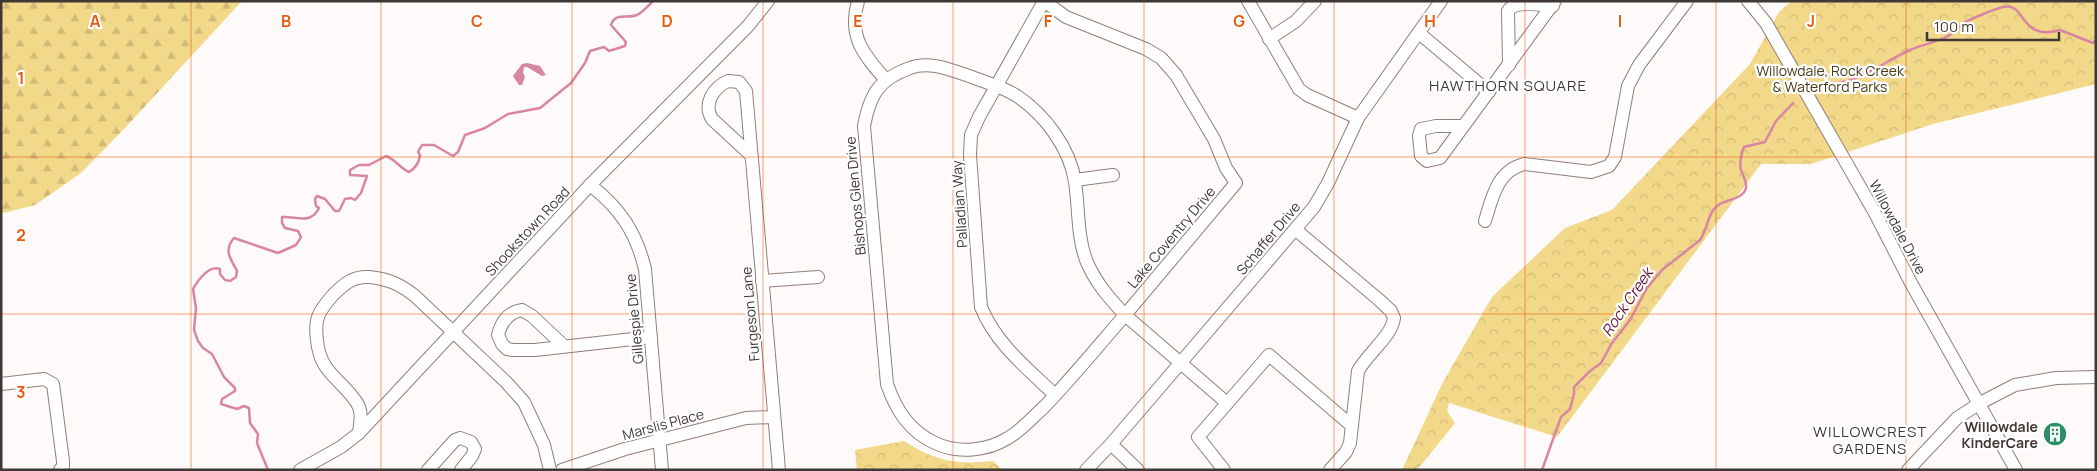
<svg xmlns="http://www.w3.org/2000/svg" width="2097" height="471" font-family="Manrope,sans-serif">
	<defs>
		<pattern id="forest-firs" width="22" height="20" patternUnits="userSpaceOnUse" patternTransform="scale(1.25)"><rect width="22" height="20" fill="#f2d889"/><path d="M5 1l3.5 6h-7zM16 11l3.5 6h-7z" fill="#d1ba77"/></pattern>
		<pattern id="park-crowns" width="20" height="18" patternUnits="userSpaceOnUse" patternTransform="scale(1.25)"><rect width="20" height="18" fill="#f2d889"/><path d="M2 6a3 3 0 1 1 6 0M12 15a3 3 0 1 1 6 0" fill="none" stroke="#d1ba77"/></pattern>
		<pattern id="water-ripples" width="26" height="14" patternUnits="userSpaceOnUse" patternTransform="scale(1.25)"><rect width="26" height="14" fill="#d985a4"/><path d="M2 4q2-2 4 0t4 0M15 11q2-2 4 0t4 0" fill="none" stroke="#b16e86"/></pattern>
	</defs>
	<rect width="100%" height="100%" fill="#fefaf9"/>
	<path fill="url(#forest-firs)" d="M1,1h241l-118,128 -43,44 -46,32 -31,8 -3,-1z"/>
	<g fill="url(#park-crowns)">
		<path d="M1792,1h304v83l-163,40 -122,40h-50l-204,273 -108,-34 -2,8 8,12 -38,47h-15l40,-86 50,-87 73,-69 47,-18 138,-146 29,-52z"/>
		<path d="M904,441c31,20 52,24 89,20l10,9h-146l-2,-20z"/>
	</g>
	<path fill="url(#water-ripples)" d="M527,63l13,3 6,9 -4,1 -15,-9h-3l-1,6 2,4 -3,8h-3l-6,-9 9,-12z"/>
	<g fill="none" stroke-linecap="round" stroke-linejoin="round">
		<g stroke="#d985a4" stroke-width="2.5">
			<path d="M1821,86c10,-2 21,-3 30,-6 20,-7 39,-21 59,-30 11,-5 24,-7 36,-13 7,-3 12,-10 18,-14 4,-3 33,-15 39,-16 23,-6 16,35 57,23l33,13 3,-3"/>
			<path d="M268,470l-11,-27 1,-9 -8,-11 -1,-15 -5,-2 -7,3 -16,-5 1,-5 13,-8v-3l-11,-11 -12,-23 -9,-6 -5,-7 -4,-11 2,-22 -3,-19c5,-9 16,-24 27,-20v5l5,6 5,1 6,-4 1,-6c-6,-12 -14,-20 -3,-33l44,15 18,-8 5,-8 -3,-6 -13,-3 -3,-5v-6c14,-1 29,8 37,-9l-3,-2 -1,-7 2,-3 8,3 10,12h4l6,-12 6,-1 4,2 6,-7 6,-17 -17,-1v-5l9,-5h10l17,-9c10,4 14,12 23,16 7,-4 10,-9 11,-17l-2,-3 4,-7h12l19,11 5,-4 7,-17 20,-7 23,-14 32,-6 31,-25 14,-20 5,-12 14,-4 5,4 16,-5 1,-4 -15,-17c4,-13 16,-6 26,-10 6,-3 11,-9 16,-14"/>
			<path d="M1542,470l19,-53 9,-8 4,-15v-7l16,-16 11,-8 11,-20 18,-23 17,-32 15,-18 38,-30c8,-11 7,-26 17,-34 8,-7 26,-6 29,-18 1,-8 -3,-11 -5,-18 -2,-8 0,-15 3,-23l21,-5 11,-21 17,-18"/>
		</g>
		<g stroke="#907f77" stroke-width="14">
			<g id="minor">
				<path d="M858,1c-10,35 5,53 27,78"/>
				<path d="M1044,1l22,16 80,32 15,9 15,17 38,64 12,29 10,15 -111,132c-16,-17 -30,-33 -39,-55 -9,-25 -7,-52 -11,-78 -5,-34 -30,-67 -58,-86 -14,-9 -30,-13 -45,-19 -19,-6 -42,-17 -62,-9 -31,11 -40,26 -46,58l23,258c9,26 22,47 48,59 23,11 52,8 73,-5 14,-8 25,-21 37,-32 28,-29 54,-61 80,-91l102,88"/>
				<path d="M1044,1l-65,116 -8,18 -1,20 11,152c15,37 46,61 74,88"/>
				<path d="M1248,1l51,88 8,6 51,23"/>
				<path d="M1748,1l18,22 109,190 36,70 105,187"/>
				<path d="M1419,33l70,59"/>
				<path d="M1269,39l27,-18 19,-20"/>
				<path d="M1509,65l-1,-54c6,-11 33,-6 45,-5"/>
				<path d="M1463,126h-27l-15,3 -2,7 2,20 6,5 13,-3 115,-157"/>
				<path d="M752,156l-40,-37c-9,-15 1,-31 16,-38l11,1 7,9 33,379"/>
				<path d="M1075,180l38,-5"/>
				<path d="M590,185c30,23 46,47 55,84l17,201"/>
				<path d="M1485,221c7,-23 12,-50 39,-57l67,8 18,-6 6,-9 13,-71 11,-21 48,-64"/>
				<path d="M1296,230l82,69 13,12 3,7c-2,18 -27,36 -36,53l-8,72 -4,9 -16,18"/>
				<path d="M762,281l56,-4"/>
				<path d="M564,346l-32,-30 -10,-6c-14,2 -21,13 -24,25l4,9 5,5 6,1h22l116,-13"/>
				<path d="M1,384l43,-5 9,5 10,77v5l-3,4"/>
				<path d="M359,433c1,-10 4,-21 -2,-30 -16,-25 -37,-29 -40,-63 -3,-22 2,-29 16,-45 11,-11 20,-19 36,-18 19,2 31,7 46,19l91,86 18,20 20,43 6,25"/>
				<path d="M1111,444l27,26"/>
				<path d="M300,470l41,-23 18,-14 231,-248 158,-159 20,-25"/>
				<path d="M428,470l27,-30 5,-2 11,4 4,7 -3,7 -11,14"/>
				<path d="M562,470l63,-21 121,-31 28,-1"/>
				<path d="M1086,470l25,-26 203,-237 14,-24 30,-65 83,-117"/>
				<path d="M1224,470l-26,-33 71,-82 83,71"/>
				<path d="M1908,470l49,-52 23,-15 35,-18 41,-7 40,-1"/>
			</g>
		</g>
		<use href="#minor" stroke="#fff" stroke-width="12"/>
	</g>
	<path fill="none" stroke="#e8590c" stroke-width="1" stroke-opacity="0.55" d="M191,1v469M381,1v469M572,1v469M763,1v469M953,1v469M1144,1v469M1334,1v469M1525,1v469M1716,1v469M1906,1v469M1,157h2095M1,314h2095"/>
	<defs>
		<g id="building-disc" transform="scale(1.25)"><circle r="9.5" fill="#2c8d66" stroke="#fff"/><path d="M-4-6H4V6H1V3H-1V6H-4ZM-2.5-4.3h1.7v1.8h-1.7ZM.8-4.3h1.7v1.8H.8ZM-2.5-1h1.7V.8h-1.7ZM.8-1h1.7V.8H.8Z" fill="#fff"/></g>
	</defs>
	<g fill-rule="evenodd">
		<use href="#building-disc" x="2055" y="434"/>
	</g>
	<g text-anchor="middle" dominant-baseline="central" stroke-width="4.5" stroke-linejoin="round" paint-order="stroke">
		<g font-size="14" fill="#473b17" stroke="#fff">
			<text x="1830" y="70">Willowdale, Rock Creek<tspan x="1830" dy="16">&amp; Waterford Parks</tspan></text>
		</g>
		<g font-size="14" fill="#3f3835" stroke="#fff">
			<text transform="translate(855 196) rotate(-95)">Bishops Glen Drive</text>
			<text transform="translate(959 204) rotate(-94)">Palladian Way</text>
			<text transform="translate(1898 227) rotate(62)">Willowdale Drive</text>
			<text transform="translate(527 231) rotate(-47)">Shookstown Road</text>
			<text transform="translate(1171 237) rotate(-50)">Lake Coventry Drive</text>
			<text transform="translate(1268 238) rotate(-50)">Schaffer Drive</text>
			<text transform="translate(750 314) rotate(-95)">Furgeson Lane</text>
			<text transform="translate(634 319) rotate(-95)">Gillespie Drive</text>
			<text transform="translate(663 424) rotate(-15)">Marslis Place</text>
		</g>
		<g font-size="14" font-weight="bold" fill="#3f3835" stroke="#fff" text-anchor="end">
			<text x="2038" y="426">Willowdale<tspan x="2038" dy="16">KinderCare</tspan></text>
		</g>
		<g font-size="15" letter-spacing="1" fill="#3f3835" stroke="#fff">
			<text x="1508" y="85">HAWTHORN SQUARE</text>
			<text x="1870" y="431">WILLOWCREST<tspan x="1870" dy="17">GARDENS</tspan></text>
		</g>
		<g font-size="15" font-style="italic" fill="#5a1033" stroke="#fff">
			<text transform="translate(1627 302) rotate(-56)">Rock Creek</text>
		</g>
	</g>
	<g font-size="16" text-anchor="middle" font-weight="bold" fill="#e8590c" stroke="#fff" stroke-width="4.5" stroke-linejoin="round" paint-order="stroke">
		<text x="95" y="27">A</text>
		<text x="286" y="27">B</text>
		<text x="477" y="27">C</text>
		<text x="667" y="27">D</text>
		<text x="858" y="27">E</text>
		<text x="1048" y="27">F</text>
		<text x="1239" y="27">G</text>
		<text x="1430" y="27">H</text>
		<text x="1620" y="27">I</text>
		<text x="1811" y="27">J</text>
		<text x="21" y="84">1</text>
		<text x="21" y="241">2</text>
		<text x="21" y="398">3</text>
	</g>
	<rect width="2097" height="471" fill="none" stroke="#3f3835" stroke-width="5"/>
	<path d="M1927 32v8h132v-8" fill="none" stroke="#3f3835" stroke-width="2.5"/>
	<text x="1934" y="32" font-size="15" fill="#3f3835" stroke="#ffffff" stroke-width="4" paint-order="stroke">100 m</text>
</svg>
